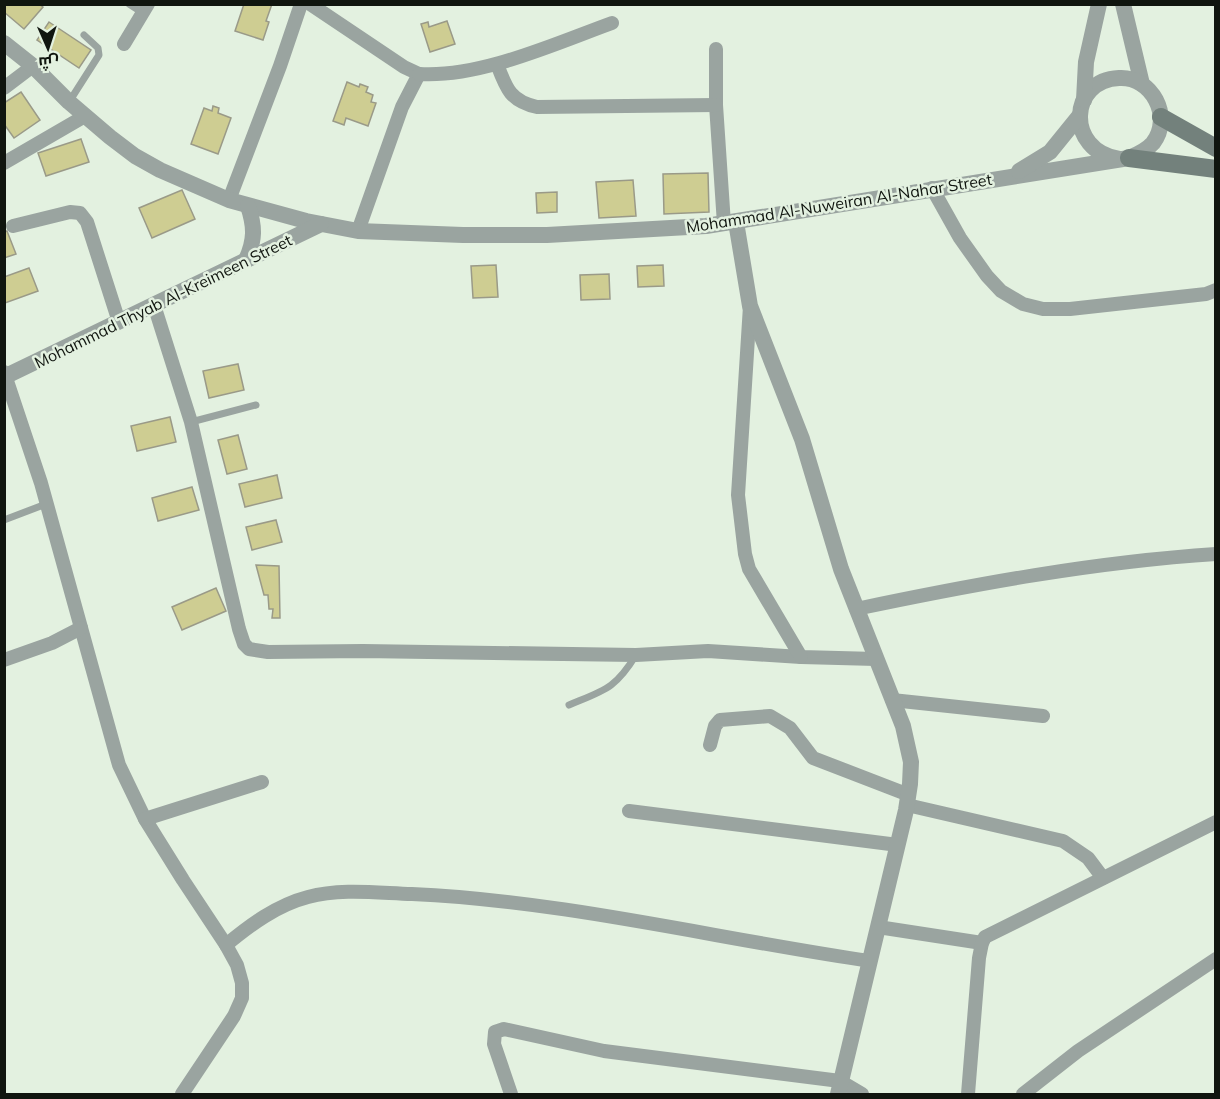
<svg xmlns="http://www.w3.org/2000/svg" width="1220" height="1099" font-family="Mulish,Cairo,sans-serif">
	<rect width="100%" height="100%" fill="#e3f1e0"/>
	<g fill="#cecd92" stroke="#9a9a88" stroke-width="1.5">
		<path d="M4,4h35l4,3 -19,22 -20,-17z"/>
		<path d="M244,4h28l-6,17 3,1 -6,18 -28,-9z"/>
		<path d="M447,21l8,23 -25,8 -9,-28 7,-2 1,5z"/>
		<path d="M49,22l42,28 -12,18 -42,-28z"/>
		<path d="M347,82l12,5 1,-3 8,3 -2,5 7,3 -2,7 5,1 -8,23 -22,-8 -2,7 -11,-4z"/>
		<path d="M21,92l19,28 -26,18 -10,-14v-21z"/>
		<path d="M213,106l6,2 -1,5 13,5 -13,36 -27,-10 13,-36 8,3z"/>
		<path d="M81,139l8,23 -43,14 -8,-23z"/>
		<path d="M708,173l1,39 -45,2 -1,-40z"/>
		<path d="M633,180l3,36 -37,2 -3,-36z"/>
		<path d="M182,190l13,29 -43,19 -13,-30z"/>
		<path d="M557,192v20l-20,1 -1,-20z"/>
		<path d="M7,231l9,23 -12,4v-26z"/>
		<path d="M496,265l2,32 -25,1 -2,-32z"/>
		<path d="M663,265l1,21 -26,1 -1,-21z"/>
		<path d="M29,268l9,23 -33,12 -1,-26z"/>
		<path d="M609,274l1,25 -29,1 -1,-25z"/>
		<path d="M238,364l6,26 -35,8 -6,-27z"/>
		<path d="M170,417l6,25 -39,9 -6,-25z"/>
		<path d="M238,435l9,34 -20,5 -9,-34z"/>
		<path d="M277,475l5,23 -37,9 -6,-23z"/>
		<path d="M192,487l7,23 -41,11 -6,-23z"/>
		<path d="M276,520l6,22 -30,8 -6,-23z"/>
		<path d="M256,565l23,1 1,52h-8l1,-9h-4l-1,-14h-4z"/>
		<path d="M216,588l10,23 -44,19 -10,-23z"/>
	</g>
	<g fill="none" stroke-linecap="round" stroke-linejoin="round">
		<g stroke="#9aa4a0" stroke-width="7">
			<path d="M129,4l14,9"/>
			<path d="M69,102l30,-47 -1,-7 -14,-13"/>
			<path d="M191,422l65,-17"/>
			<path d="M4,520l42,-16"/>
			<path d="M569,705c36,-15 46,-16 67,-50"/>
		</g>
		<g stroke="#9aa4a0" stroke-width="14">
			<path d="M310,4l94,63 15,7 -17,33 -44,124"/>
			<path d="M124,44l24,-40"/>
			<path d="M716,49v56l8,119"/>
			<path d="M497,64c9,24 13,37 40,43l179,-2"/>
			<path d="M419,74c61,4 135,-30 193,-51"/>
			<path d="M4,88l29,-22"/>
			<path d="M4,163l81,-47"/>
			<path d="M932,188l28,50 27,38 14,15 22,13 20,5h27l136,-15 10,-4"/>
			<path d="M229,200l51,-134 21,-62"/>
			<path d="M13,226l57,-14 10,1 7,9 32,100"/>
			<path d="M154,305l37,117 48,207 5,15 5,5 19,3 95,-1 273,4 72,-4 93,6 75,2"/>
			<path d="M750,306l-12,189 7,59 4,15 52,88"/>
			<path d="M4,372l37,111 78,282 26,54 38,61 43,65 11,20 5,18v15l-8,18 -52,78"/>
			<path d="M856,609c119,-25 238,-47 360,-55"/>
			<path d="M4,660l48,-17 29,-15"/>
			<path d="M892,700l151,16"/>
			<path d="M710,745l5,-19 5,-6 50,-4 20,12 23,30 96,37"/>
			<path d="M907,805l156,36 25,17 15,20"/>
			<path d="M629,811l269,34"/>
			<path d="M145,819l117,-37"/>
			<path d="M878,927l104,16"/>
			<path d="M226,945c24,-20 51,-40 82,-48 33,-9 70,-4 104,-3 154,7 306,45 458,67"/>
			<path d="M511,1094l-17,-50 1,-12 9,-3 100,22 236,30 22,13"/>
			<path d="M968,1094l11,-136 3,-15 3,-6 231,-115"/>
			<path d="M1023,1094l55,-43 138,-92"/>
		</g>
		<g stroke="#9aa4a0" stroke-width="16">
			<path d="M1123,4l19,80"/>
			<path d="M4,43l29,23 36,36 41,35 25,19 25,14 69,30 77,21 52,10 105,4h84l159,-9 423,-68c9,-4 17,-7 24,-15 20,-26 -1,-67 -34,-65 -50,2 -54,72 0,81"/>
			<path d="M1084,100l2,-38 13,-58"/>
			<path d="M1019,171l31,-19 30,-37"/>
			<path d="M736,222l14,84 52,133 39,130 62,157 8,36 -1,22 -4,26 -68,284"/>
			<path d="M246,260c9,-20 9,-33 2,-54"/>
			<path d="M4,377l317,-153"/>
		</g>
		<g stroke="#73817c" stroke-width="18">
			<path d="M1161,117l55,31"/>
			<path d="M1129,158l87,11"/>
		</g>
	</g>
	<g text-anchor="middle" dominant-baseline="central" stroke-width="5" stroke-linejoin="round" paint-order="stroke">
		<g font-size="16" fill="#10150f" stroke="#e3f1e0">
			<text transform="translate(839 203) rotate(-9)">Mohammad Al-Nuweiran Al-Nahar Street</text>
			<text transform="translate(163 301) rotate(-26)">Mohammad Thyab Al-Kreimeen Street</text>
		</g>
	</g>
	<rect width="1220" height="1099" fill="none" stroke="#10150f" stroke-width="12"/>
	<g transform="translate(48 48) rotate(177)" stroke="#e3f1e0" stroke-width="4.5" paint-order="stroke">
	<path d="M0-4.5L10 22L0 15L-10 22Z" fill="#10150f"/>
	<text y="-9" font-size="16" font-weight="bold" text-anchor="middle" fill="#10150f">ش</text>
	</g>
</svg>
